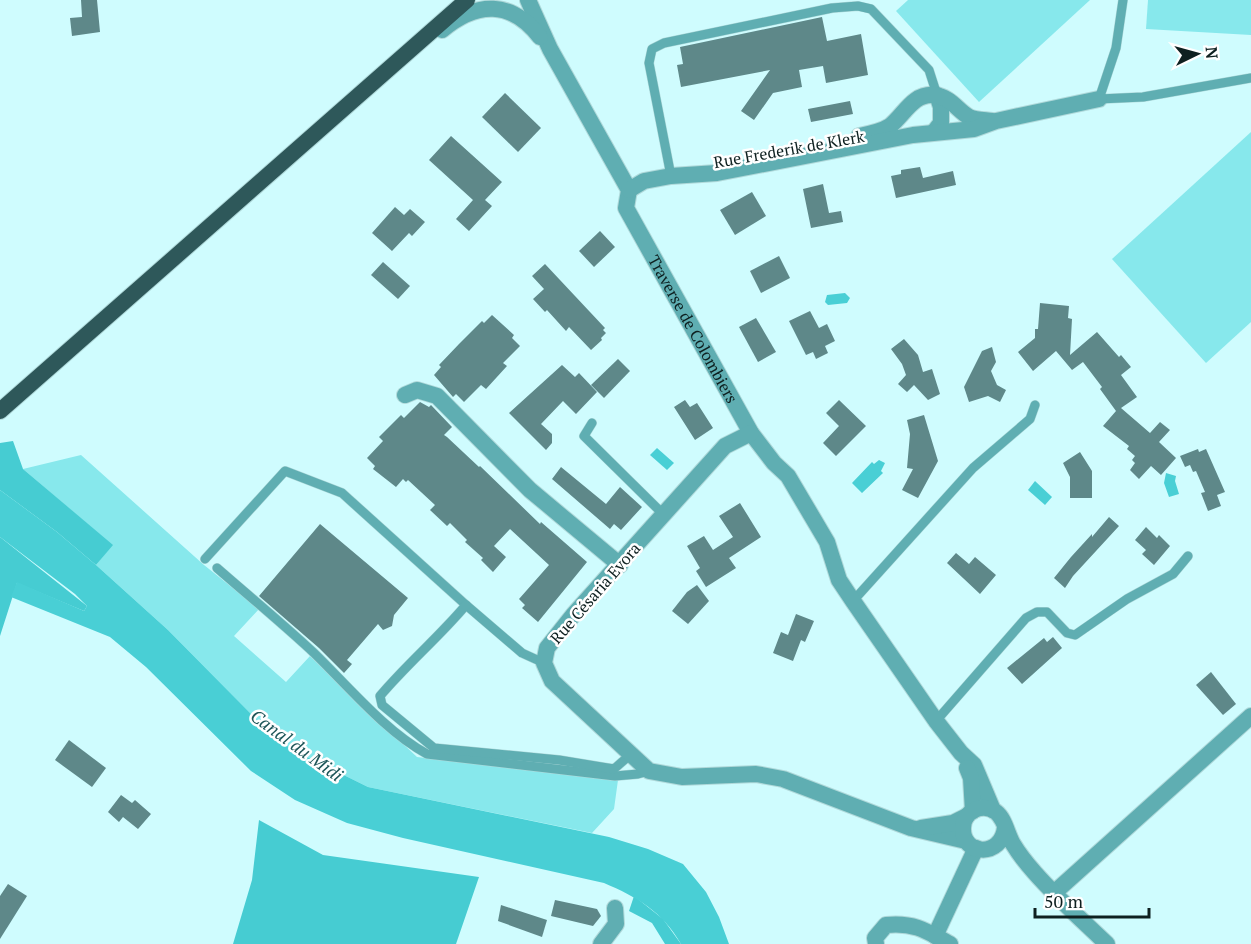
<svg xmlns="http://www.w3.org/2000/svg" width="1251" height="944" font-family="'PT Serif',serif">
	<rect width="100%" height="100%" fill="#cffcfe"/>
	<g fill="#87e8ec">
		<path d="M908,0h182l-111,102 -83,-91z"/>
		<path d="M1148,0h103v35l-105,-6z"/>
		<path d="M1251,132v190l-45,41 -94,-104z"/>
		<path d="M81,455l123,110 55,44 -25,27 52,46 24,-26 107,101 201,23 -4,29 -22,24 -224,-46 -77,-38 -34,-29 -89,-90 -72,-65 16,-20 -89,-76z"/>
	</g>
	<g fill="#46ccd2">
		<path d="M13,441l10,28 90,76 -17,20 -39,-33 -57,-42v-47z"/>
		<path d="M0,537l87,69 -3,5 -67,-28 -17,53z"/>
		<path d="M259,820l64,35 156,22 -23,67h-223l19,-64z"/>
		<path d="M634,896l29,23 18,25h-16l-13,-21 -23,-12z"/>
	</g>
	<g fill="#49cfd5">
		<path d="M845,293l5,5 -3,5 -19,2 -3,-3 2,-7z"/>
		<path d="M657,448l17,15 -7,7 -17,-15z"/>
		<path d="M879,460l6,3 -4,8 2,2 -21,20 -10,-10 20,-21 2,2z"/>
		<path d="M1166,473l10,3 -1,5 4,13 -10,3 -5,-14z"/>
		<path d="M1035,481l17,16 -7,8 -17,-15z"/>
		<path d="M0,490l57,42 39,33 72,65 89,90 34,29 77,38 241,50 39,12 35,15 23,28 13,25 10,27h-48c-18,-32 -44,-47 -77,-61l-201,-45 -56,-15 -52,-23 -44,-29 -105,-104 -36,-30 -99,-40 6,-15 67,29 3,-5 -12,-12 -75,-57z"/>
	</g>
	<g fill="#5e8889">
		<path d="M81,0h16l3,32 -28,4 -2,-18 12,-1z"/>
		<path d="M822,17l5,24 34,-7 7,41 -42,8 -3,-17 -24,4 3,17 -29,6 -19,27 -13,-9 29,-41 -89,17 -4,-22 6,-1 -3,-17z"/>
		<path d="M505,93l36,35 -23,24 -36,-35z"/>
		<path d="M850,101l3,13 -42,8 -3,-13z"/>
		<path d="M451,136l51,46 -17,18 7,6 -23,25 -13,-12 17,-19 -44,-40z"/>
		<path d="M920,167l3,11 30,-7 3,14 -60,13 -5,-22 10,-2v-4z"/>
		<path d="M823,184l6,29 12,-2 2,11 -32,6 -8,-39z"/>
		<path d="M752,192l14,24 -31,19 -15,-25z"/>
		<path d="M395,207l9,8 6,-6 15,13 -13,14 -3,-3 -17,18 -20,-18z"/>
		<path d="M600,231l15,16 -21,20 -15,-16z"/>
		<path d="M779,256l11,22 -29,15 -11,-22z"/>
		<path d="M383,262l27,24 -12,13 -27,-24z"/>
		<path d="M545,264l60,64 -2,2 3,3 -5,5 1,2 -11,10 -22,-23 -3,4 -19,-21 -2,2 -12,-13 11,-10 -12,-13z"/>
		<path d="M1040,303l29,3 -1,12 4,1 -2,36 27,-23 22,25 2,-2 10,12 -10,8 16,22 -16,11 29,25 10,-11 10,8 -11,12 17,16 -15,17 -10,-9 -12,13 -9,-9 5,-7 -3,-3 3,-4 -8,-7 2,-3 -26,-20 13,-15 -16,-22 2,-2 -19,-25 -11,8 -16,-19 -23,20 -15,-19 17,-14v-9h3z"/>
		<path d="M810,311l9,17 8,-4 8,17 -10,5 3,7 -12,6 -3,-7 -7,3 -17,-34z"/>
		<path d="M492,315l22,20 -2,3 8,8 -17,17 4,3 -21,23 -5,-4 -17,17 -8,-8 -3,3 -19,-22 7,-8 -2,-2 20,-21 23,-23 2,2z"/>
		<path d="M756,318l20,34 -18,10 -19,-35z"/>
		<path d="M904,339l14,16 5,17 9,-3 8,25 -12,6 -14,-15 -7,7 -9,-8 8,-9 -4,-11 -11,-15z"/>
		<path d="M992,347l4,15 -5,9 6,14 9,5 -6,12 -12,-6 -19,6 -5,-15 18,-36z"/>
		<path d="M618,359l12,12 -26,27 -13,-13z"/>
		<path d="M562,365l13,12 4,-4 18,19 -21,22 -13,-13 -22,23 11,10v9l-6,7 -37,-37z"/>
		<path d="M685,400l5,7 7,-4 16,25 -18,12 -21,-33z"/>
		<path d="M839,400l27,26 -30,30 -13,-13 16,-17 -13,-13z"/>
		<path d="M420,402l9,5 2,-2 21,22 -8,8 3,2 32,30 1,-1 60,58 1,-2 46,40 -49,60 -16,-14 3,-3 -6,-6 30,-34 -39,-36 -16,17 12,11 -13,15 -12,-12 2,-2 -18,-16 2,-2 -17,-17 -3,3 -17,-16 5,-5 -27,-25 -2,2 -3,-3 -7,8 -23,-18 2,-3 -8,-8 16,-17 -4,-4 22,-22 3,3z"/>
		<path d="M924,415l14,46 -20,37 -16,-8 11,-21 -6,-1 3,-34 -3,-14z"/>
		<path d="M1198,449l1,3 7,-3 19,43 -8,3 4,11 -13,5 -7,-18 4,-1 -9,-21 -3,1 -3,-7 -5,2 -5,-11z"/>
		<path d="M1080,452l12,19v27h-22v-21l-7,-14z"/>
		<path d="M561,467l45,37 14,-17 22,20 -21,23 -7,-6 -4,5 -58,-50z"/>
		<path d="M740,503l21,34 -32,21 7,10 -30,19 -10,-16 4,-3 -13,-22 17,-10 9,14 20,-13 -14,-21z"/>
		<path d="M1109,517l10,9 -46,50 -8,12 -11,-10 17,-21 21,-23v3z"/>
		<path d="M320,524l88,74 -14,17 -2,11 -9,4 -5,-6 -31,36 5,4 -8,9 -25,-25 -60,-52z"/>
		<path d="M1146,527l11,11 2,-3 11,11 -16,19 -12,-11 4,-4 -11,-10z"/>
		<path d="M956,553l13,11 6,-7 21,18 -16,19 -33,-31z"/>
		<path d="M697,585l12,16 -21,23 -16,-13 15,-19z"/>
		<path d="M796,614l18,7 -9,21 -4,-2 -8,21 -20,-8 8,-21 7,3z"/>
		<path d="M1053,637l9,11 -40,36 -15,-16 37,-30 3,4z"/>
		<path d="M1211,672l25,32 -13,11 -27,-30z"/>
		<path d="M69,740l37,28 -14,19 -37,-27z"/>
		<path d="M121,795l11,8 3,-3 16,14 -13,15 -15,-12 -4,5 -11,-10z"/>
		<path d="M8,884l19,12 -27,43v-43z"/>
		<path d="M555,900l42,9 4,7 -8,10 -42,-10z"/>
		<path d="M501,905l46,15 -5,17 -44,-16z"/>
	</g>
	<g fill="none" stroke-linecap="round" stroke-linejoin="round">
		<g stroke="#b0d9da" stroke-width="10">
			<g id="service">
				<path d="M1123,0l-7,48 -17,51 44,-2 108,-19"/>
				<path d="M671,176l-22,-113 3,-14 12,-6 168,-35 26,-2 13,3 58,61 8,25"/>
				<path d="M592,423l-8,13 79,78"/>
				<path d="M205,559l80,-88 57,22 124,112 56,48 22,10"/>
				<path d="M217,568c32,28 66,56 97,85 34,33 72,79 113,101l188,22 23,-2 11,-3"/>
				<path d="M853,601l120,-133 57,-49 5,-14"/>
				<path d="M466,605c-27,32 -59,59 -86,91l2,9 52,43 125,12 55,9 17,-15"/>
				<path d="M936,721l90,-103 11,-6h10l20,21 8,2 52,-36 46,-25 15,-18"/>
			</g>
		</g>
		<g stroke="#b0d9da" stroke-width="18">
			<g id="minor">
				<path id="s1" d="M528,0l22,49 79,141 -3,18 125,225 23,30 14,13 39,66 12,38 14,21 83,120 25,32 13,12 19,45"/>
				<path d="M442,30c35,-29 69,-30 98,7"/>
				<path d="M934,132l7,-9v-16l-4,-12"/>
				<path d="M859,136c10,-2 22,-4 31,-10 14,-11 23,-33 44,-31 17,2 23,15 35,22 6,3 16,3 23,4"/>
				<path d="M629,190l15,-9 27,-5 46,-3 196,-38 61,-6 22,-8 103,-22"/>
				<path d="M405,395l12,-5 20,6 93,94 90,75"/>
				<path d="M751,433l-26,13 -151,168 -27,34 -3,15 8,18 97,90 33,6 74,-3 27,5 128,49 55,13"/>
				<path d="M967,768l4,10 2,33"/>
				<path d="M921,828l32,-5 14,-7"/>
				<path d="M1055,892l196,-176"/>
				<path d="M935,936l41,-88"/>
				<path d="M601,944l15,-20 -1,-16"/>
				<path d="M876,944l-1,-6 11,-13c28,-3 41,6 64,19"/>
			</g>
		</g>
		<g stroke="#b0d9da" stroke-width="18">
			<path id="tertiary" d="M1005,827c-3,31 -43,29 -42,1 0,-17 20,-26 33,-16 9,7 11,22 17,32 6,10 14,20 22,29 22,25 48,48 72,71"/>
		</g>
		<g stroke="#b0d9da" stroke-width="18">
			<path id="trunk" d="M0,411l467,-411"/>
		</g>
		<use href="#service" stroke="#5faeb2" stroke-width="9"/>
		<use href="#minor" stroke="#5faeb2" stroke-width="16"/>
		<use href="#tertiary" stroke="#5faeb2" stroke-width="16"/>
		<use href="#trunk" stroke="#2e585a" stroke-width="16"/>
	</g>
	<g text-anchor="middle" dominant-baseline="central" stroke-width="5" stroke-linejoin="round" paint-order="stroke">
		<g font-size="16" fill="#0e2020" stroke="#fff">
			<text transform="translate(789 149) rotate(-10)">Rue Frederik de Klerk</text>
			<text stroke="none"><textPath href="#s1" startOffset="372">Traverse de Colombiers</textPath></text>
			<text transform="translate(595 593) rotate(-49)">Rue Césaria Evora</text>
		</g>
		<g font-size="18" font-style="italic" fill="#1e5659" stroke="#fff">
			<text transform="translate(297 745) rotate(36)">Canal du Midi</text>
		</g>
	</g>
	<g transform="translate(1197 54) rotate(85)" stroke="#ffffff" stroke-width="4.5" paint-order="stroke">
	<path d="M0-4.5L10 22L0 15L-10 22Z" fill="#0e2020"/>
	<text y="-9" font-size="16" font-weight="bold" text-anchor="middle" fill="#0e2020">N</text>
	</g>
	<path d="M1035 908v9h114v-9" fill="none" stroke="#0e2020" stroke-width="3"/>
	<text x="1044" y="908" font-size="18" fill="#0e2020" stroke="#ffffff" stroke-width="4.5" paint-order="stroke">50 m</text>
</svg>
